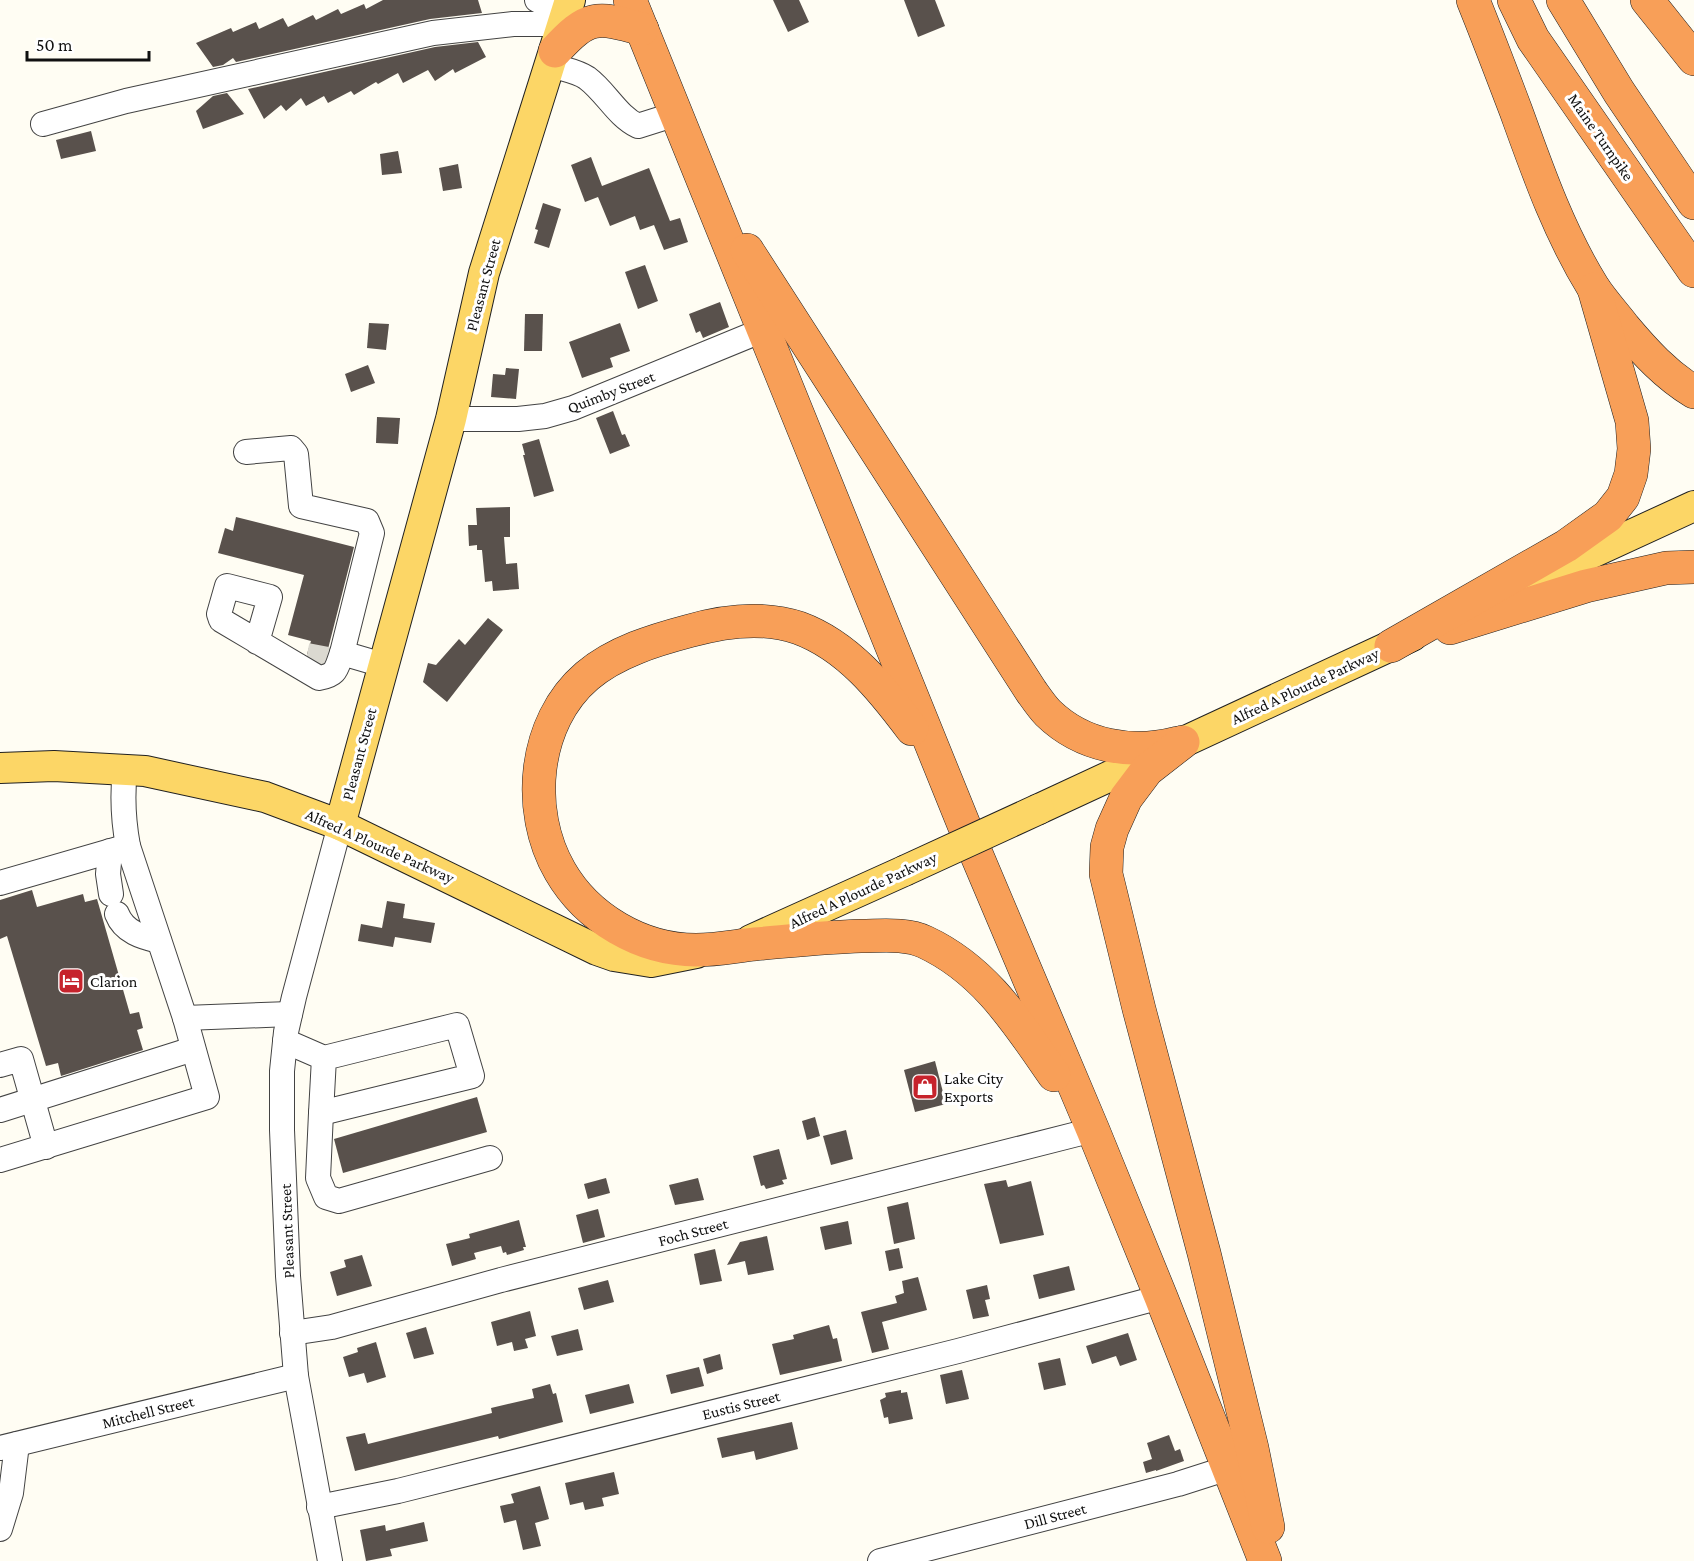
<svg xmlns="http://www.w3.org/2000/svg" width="1694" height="1561" font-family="'Crimson Pro',serif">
	<rect width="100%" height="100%" fill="#fffdf3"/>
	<g fill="#59514c">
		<path d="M383,0h95l4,13 -52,6 -194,43 -3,-4 -10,7 -10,2 -17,-24 35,-15 2,4 23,-10 3,7 24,-11 5,9 25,-12 3,5 22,-11 3,5 23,-10 2,5z"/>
		<path d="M773,0h26l10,22 -21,10z"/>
		<path d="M904,0h31l10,26 -27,11z"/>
		<path d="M478,42l8,15 -31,16 -2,-4 -18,12 -7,-11 -25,13 -5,-10 -20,11 -2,-2 -22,13 -3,-4 -23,12 -4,-7 -18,10 -5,-8 -15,13 -5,-6 -17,14 -16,-30 187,-42z"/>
		<path d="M227,93l17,21 -41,15 -7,-18 17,-15z"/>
		<path d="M91,131l5,20 -35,8 -5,-19z"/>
		<path d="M398,151l4,22 -20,2 -2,-21z"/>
		<path d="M591,157l11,29 47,-18 21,53 10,-3 8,24 -24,8 -10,-25 -14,5 -5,-14 -25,10 -12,-29 -13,5 -14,-37z"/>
		<path d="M458,164l4,24 -19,3 -4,-23z"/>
		<path d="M543,203l18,6 -12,39 -15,-5 4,-13 -3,-1z"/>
		<path d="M645,265l13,36 -20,8 -13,-37z"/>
		<path d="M720,302l9,25 -26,11 -3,-7 -4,2 -7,-19z"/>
		<path d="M525,314h18l-1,37h-18z"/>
		<path d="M369,323l20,1 -3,26 -19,-2z"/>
		<path d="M620,323l10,28 -20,7 3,9 -31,11 -13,-36z"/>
		<path d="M368,365l7,18 -24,9 -6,-18z"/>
		<path d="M506,368l13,1 -3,30 -25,-2 2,-23 12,1z"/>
		<path d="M613,411l9,24 3,-1 5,12 -20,8 -14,-36z"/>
		<path d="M377,417l23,1 -2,26 -22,-1z"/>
		<path d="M539,439l15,52 -20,6 -11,-42h2l-3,-11z"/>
		<path d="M510,507v30h-6l2,27 11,-1 2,26 -26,2 -1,-10 -7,1 -3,-32h-5v-5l-8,1 -1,-21h9l-1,-17z"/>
		<path d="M236,517l118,30 -26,102 -5,13 -16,-8 4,-13 -23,-6 16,-60 -86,-22 7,-25 8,3z"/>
		<path d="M488,618l15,12 -56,72 -24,-20 5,-19 8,2 23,-26 6,6z"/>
		<path d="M32,890l5,17 46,-13 2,8 12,-3 33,115 9,-2 4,16 -6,2 6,20 -82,26 -3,-13 -12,3 -39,-130 -7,3v-39z"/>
		<path d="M387,901l18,3 -2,14 32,5 -4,20 -36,-6 -2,10 -35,-6 3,-17 21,4z"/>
		<path d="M935,1061l11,43 -31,8 -11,-42z"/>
		<path d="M477,1097l10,35 -144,41 -9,-34z"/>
		<path d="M815,1117l5,19 -13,4 -5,-19z"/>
		<path d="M846,1130l7,29 -22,6 -8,-29z"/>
		<path d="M779,1149l8,30 -5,1 2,4 -18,5 -2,-4 -3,1 -8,-30z"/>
		<path d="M606,1178l4,15 -22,6 -4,-15z"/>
		<path d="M698,1178l6,22 -29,5 -6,-20z"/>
		<path d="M1006,1180l2,7 23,-6 13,54 -44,9 -16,-60z"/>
		<path d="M908,1202l7,37 -21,5 -7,-37z"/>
		<path d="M598,1209l7,28 -22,6 -7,-28z"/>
		<path d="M519,1220l7,27h-3l1,3 -17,5 -1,-3 -3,1 -2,-7 -27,7 2,6 -24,7 -6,-22 24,-6 -1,-4z"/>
		<path d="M848,1221l4,23 -27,6 -5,-23z"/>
		<path d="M767,1236l7,34 -26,5 -3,-14 -18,4 13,-23z"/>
		<path d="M899,1248l4,20 -14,3 -4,-20z"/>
		<path d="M715,1249l7,32 -22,4 -6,-31z"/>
		<path d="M362,1255l10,31 -35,10 -7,-24 16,-5 -2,-7z"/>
		<path d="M1069,1266l6,24 -36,9 -6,-24z"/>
		<path d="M918,1277l9,33 -45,12 7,27 -17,4 -11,-41 36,-9 -2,-7 9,-3 -2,-12z"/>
		<path d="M608,1280l6,22 -30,8 -6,-22z"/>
		<path d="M987,1285l3,14 -5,1 4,16 -16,3 -7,-29z"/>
		<path d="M530,1311l6,25 -11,3 3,9 -14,3 -2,-9 -15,4 -6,-24z"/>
		<path d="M829,1325l4,14 4,-1 5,23 -62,14 -8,-31 22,-5 -1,-4z"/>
		<path d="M426,1327l8,27 -20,5 -8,-26z"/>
		<path d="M578,1329l5,21 -26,6 -6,-20z"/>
		<path d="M1128,1333l9,27 -17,6 -4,-10 -24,8 -6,-18z"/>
		<path d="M376,1342l10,35 -19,6 -3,-10 -15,4 -6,-20 15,-5 -1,-4z"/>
		<path d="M720,1354l3,15 -16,5 -4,-15z"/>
		<path d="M1060,1358l6,27 -22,5 -6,-27z"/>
		<path d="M699,1367l5,19 -33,8 -5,-19z"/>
		<path d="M962,1370l7,29 -23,5 -6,-29z"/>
		<path d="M550,1384l3,10 3,-1 7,29 -64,17 -1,-3 -143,35 -9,-34 19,-4 3,11 124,-31 -1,-5 43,-10 -2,-9z"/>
		<path d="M629,1384l5,19 -44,11 -5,-19z"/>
		<path d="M901,1390v3l6,-1 6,27 -24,5 -1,-7 -4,1 -4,-18 6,-3 -1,-4z"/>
		<path d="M792,1422l6,27 -42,11 -2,-9 -32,7 -5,-20z"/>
		<path d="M1169,1435l6,16 5,-2 4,12 -28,10v-1l-10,3 -3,-11 9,-3 -5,-16z"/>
		<path d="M614,1472l5,22 -17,4 2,8 -19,4 -2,-8 -13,3 -5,-22z"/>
		<path d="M540,1486l9,33 -14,4 6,23 -18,4 -7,-30 -12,3 -4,-17 14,-3 -3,-9z"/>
		<path d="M424,1522l4,19 -38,8 2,7 -26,5 -6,-31 25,-5 1,6z"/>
	</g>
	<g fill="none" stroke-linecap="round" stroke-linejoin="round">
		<path stroke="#dbd9d1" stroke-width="24" stroke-dasharray="24 12" stroke-linecap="butt" d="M307,655l21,4"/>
		<g stroke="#434343" stroke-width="26">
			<g id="minor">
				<path d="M537,0l13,7 17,4"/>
				<path d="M551,65c11,4 26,6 36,13 19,14 30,38 51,48l38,-12"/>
				<path d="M43,124l83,-23 307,-68 80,-9h50"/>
				<path d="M451,419h67l27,-3 28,-8 190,-78"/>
				<path d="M246,452l45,-4 5,6 5,52 66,15 5,12 -30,120"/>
				<path d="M257,642l13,-45 -43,-11 -8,28 2,6 98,58c18,-3 17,-9 23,-25l41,12"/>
				<path d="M125,770c-3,26 -2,49 3,76"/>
				<path d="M110,851l-2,23 3,20"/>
				<path d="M0,883l128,-37 57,172 22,79 -207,63"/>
				<path d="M117,914c7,18 25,23 42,27"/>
				<path d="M185,1018l105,-4"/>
				<path d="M285,1041l39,17 133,-33 15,51 -151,37 3,-55"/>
				<path d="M0,1065l21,-6 25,88"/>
				<path d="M0,1110l193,-61"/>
				<path d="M321,1113l-3,65 8,19 13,4 151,-43"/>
				<path d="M292,1333l40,-6 169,-47 592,-150"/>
				<path d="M0,1448l296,-72"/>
				<path d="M319,1507l79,-16 560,-140 203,-54"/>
				<path d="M0,1529l11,-36 6,-49"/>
				<path d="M330,1561l-34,-185 -8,-100 -6,-146v-59l4,-39 8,-35 46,-172"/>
				<path d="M880,1561l298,-77 50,-16"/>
			</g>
		</g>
		<g stroke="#212121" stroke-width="32">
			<g id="major">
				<path d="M1529,582l165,-76"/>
				<path d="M0,768l54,-2 91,5 120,26 75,28 257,125 17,6 37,6 45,-9"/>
				<path d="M1039,809l373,-173"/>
				<path d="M340,825l111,-406 33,-146 86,-273"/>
				<path d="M751,940l153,-69"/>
			</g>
		</g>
		<g stroke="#212121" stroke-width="34">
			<g id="highway">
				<path d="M630,0l334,825 129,305 68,167 104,264"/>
				<path d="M1473,0c15,37 29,74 43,111 22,61 43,121 77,176 9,14 21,27 31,40 21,25 42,48 70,65"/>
				<path d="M1514,0l19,39 161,232"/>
				<path d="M1563,0l56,92 75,111"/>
				<path d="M1647,0l47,59"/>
				<path d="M555,51c33,-36 41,-35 87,-22"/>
				<path d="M747,250l284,441c5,7 11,16 17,22 35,34 84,42 130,30"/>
				<path d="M1450,628l136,-42 80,-18 28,-1"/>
				<path d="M1391,646l175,-100 42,-30 15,-19 8,-23 3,-25 -2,-28 -38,-132"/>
				<path d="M912,729c-30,-40 -64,-83 -113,-101 -35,-12 -75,-7 -110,3 -34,9 -74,21 -102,45 -54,46 -62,135 -27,195 27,47 81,79 136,79 20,0 40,-4 59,-6 35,-3 70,-7 106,-8 20,0 45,-3 64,6 60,28 92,80 129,133"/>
				<path d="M1183,742l-36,28 -21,28 -14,31 -5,18 -1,27 33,135 65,244 48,195 16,79"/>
			</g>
		</g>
		<use href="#minor" stroke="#fff" stroke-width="24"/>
		<use href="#major" stroke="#fcd666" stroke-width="30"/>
		<use href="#highway" stroke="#f89f58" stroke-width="33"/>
		<g stroke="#212121" stroke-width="32" stroke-linecap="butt">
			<path id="major-bridge" d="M904,871l135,-62"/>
		</g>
		<use href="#major-bridge" stroke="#fcd666" stroke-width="30"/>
	</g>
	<defs>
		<g id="hotel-square" transform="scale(1.35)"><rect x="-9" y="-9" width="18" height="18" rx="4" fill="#c6232c" stroke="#fff"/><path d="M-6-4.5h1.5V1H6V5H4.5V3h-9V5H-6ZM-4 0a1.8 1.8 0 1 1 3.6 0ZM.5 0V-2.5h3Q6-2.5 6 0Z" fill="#fff"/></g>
		<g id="shop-square" transform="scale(1.35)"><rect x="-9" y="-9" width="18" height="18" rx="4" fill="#c6232c" stroke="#fff"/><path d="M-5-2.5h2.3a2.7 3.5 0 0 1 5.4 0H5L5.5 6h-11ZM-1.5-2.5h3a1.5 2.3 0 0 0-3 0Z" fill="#fff"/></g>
	</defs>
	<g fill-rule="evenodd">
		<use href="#hotel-square" x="71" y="981"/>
		<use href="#shop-square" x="925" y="1087"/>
	</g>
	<g text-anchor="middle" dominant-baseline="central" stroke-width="6" stroke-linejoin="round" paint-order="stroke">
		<g font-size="16" fill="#101010" stroke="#fff">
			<text transform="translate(1601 137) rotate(55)">Maine Turnpike</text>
			<text transform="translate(483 285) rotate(-75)">Pleasant Street</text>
			<text transform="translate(611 392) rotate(-21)">Quimby Street</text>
			<text transform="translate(1305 686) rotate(-25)">Alfred A Plourde Parkway</text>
			<text transform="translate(359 754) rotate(-75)">Pleasant Street</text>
			<text transform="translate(380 846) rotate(24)">Alfred A Plourde Parkway</text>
			<text transform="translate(863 890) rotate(-25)">Alfred A Plourde Parkway</text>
			<text transform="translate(287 1231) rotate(-92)">Pleasant Street</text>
			<text transform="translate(693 1232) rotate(-15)">Foch Street</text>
			<text transform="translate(741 1405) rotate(-14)">Eustis Street</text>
			<text transform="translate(148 1412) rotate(-14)">Mitchell Street</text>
			<text transform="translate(1055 1516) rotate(-15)">Dill Street</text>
		</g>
		<g font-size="16" fill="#101010" stroke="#fff" text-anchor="start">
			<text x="90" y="981">Clarion</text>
			<text x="944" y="1078">Lake City<tspan x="944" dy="18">Exports</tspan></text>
		</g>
	</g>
	<path d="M27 51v9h122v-9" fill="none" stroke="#101010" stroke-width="3"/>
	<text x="36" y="51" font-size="18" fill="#101010" stroke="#ffffff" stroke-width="4.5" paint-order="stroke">50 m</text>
</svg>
